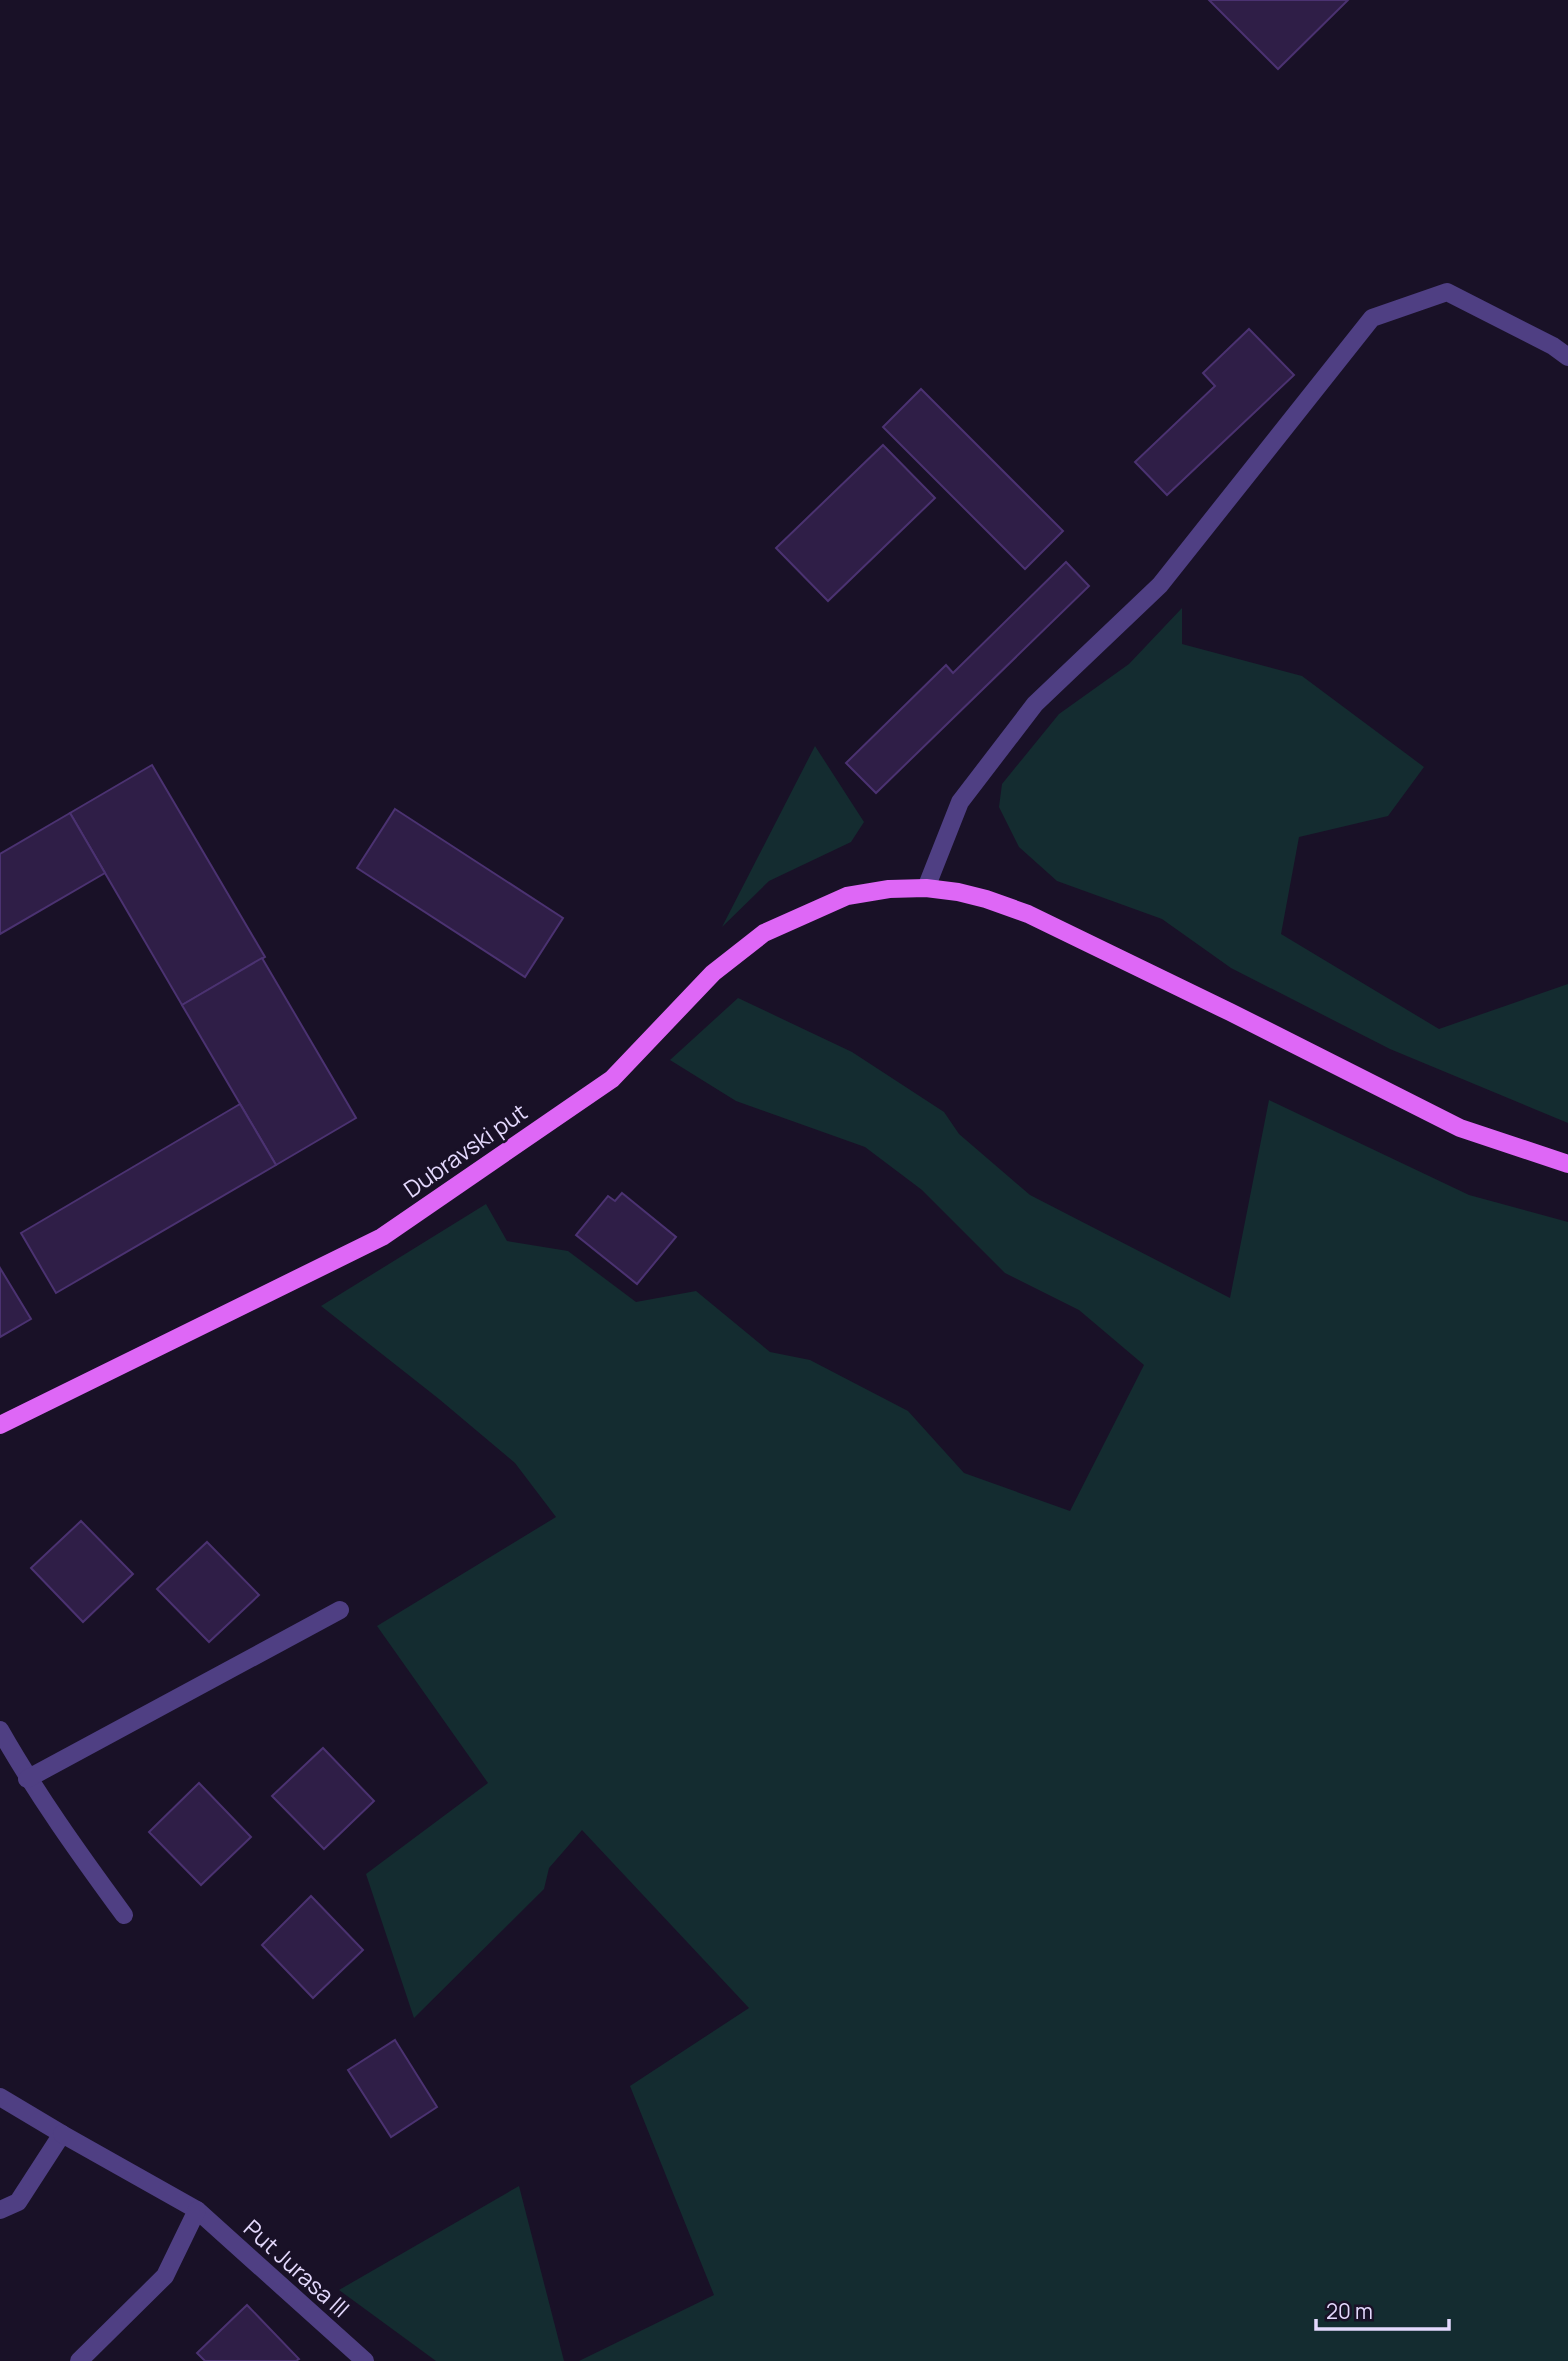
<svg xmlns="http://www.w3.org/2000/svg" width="1568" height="2361" font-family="Manrope,sans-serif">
	<rect width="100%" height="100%" fill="#191127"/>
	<g fill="#142c30">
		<path d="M1182,608v36l120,32 122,91 -36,49 -89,21 -18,97 158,95 129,-45v139l-178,-74 -159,-81 -69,-49 -105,-38 -38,-34 -20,-40 3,-23 57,-70 70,-50z"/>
		<path d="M815,746l49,76 -13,20 -82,39 -47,46z"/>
		<path d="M738,998l114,54 92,60 15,22 71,61 200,103 39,-198 200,95 99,27v1139h-989l135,-66 -84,-209 119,-78 -167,-178 -33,38 -5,21 -130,129 -48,-144 122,-91 -111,-157 179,-109 -41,-54 -76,-64 -118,-93 165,-102 21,37 61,10 68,51 60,-11 74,61 40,8 98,51 56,62 106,38 74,-146 -65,-55 -74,-37 -83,-83 -57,-43 -129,-46 -66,-41z"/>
		<path d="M519,2186l45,175h-128l-97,-71z"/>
	</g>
	<g fill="#2f1e47" stroke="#4b3271" stroke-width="2">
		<path d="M1209,0h139l-70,69z"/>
		<path d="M1249,329l45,46 -127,120 -32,-33 80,-76 -12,-13z"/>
		<path d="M921,389l142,142 -38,38 -142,-142z"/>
		<path d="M883,445l52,53 -107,103 -52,-53z"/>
		<path d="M1066,562l23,24 -213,207 -30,-30 100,-98 7,8z"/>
		<path d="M152,765l113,192 -83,48 -112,-192z"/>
		<path d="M395,809l168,109 -38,59 -168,-109z"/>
		<path d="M70,813l35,60 -105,61v-80z"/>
		<path d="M262,958l94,160 -80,47 -94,-160z"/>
		<path d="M240,1104l36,61 -220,128 -35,-60z"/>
		<path d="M622,1193l54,44 -39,47 -61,-49 32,-39 7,5z"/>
		<path d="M0,1268l31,51 -31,18z"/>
		<path d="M81,1521l52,53 -50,48 -52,-54z"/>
		<path d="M207,1542l52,53 -50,47 -52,-53z"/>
		<path d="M323,1748l51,53 -50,48 -52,-53z"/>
		<path d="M199,1783l52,54 -50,48 -52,-53z"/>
		<path d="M311,1896l52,54 -50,48 -51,-53z"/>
		<path d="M395,2040l42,67 -46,30 -43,-67z"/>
		<path d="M247,2305l52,54 -3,2h-91l-8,-8z"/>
	</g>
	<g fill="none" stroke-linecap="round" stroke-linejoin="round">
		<g stroke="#4f3f83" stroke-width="18">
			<path d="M926,888l34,-86 75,-98 125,-119 212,-267 75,-26 106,54 15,11"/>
			<path d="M0,1730c37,65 80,125 124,185"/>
			<path d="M27,1779l313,-169"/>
			<path d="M0,2097l62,37 -44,68 -18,8"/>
			<path d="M62,2134l135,76 168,151"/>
			<path d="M79,2361l86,-85 32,-66"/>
		</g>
		<path stroke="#de67f6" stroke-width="18" d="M0,1425l382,-188 230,-158 101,-106 51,-40 83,-37 42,-7 37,-1 32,4 28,7 42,15 202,98 230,116 108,36"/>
	</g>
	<g text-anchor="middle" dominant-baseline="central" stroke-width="5" stroke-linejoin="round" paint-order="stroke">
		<g font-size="23" fill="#e4d9fd" stroke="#191127">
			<text transform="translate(465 1150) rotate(-35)">Dubravski put</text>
			<text transform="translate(297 2268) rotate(42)">Put Jurasa III</text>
		</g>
	</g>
	<path d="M1316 2319v10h133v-10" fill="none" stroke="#e4d9fd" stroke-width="3.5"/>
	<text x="1326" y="2319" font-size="21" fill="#e4d9fd" stroke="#191127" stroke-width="5" paint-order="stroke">20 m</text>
</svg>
